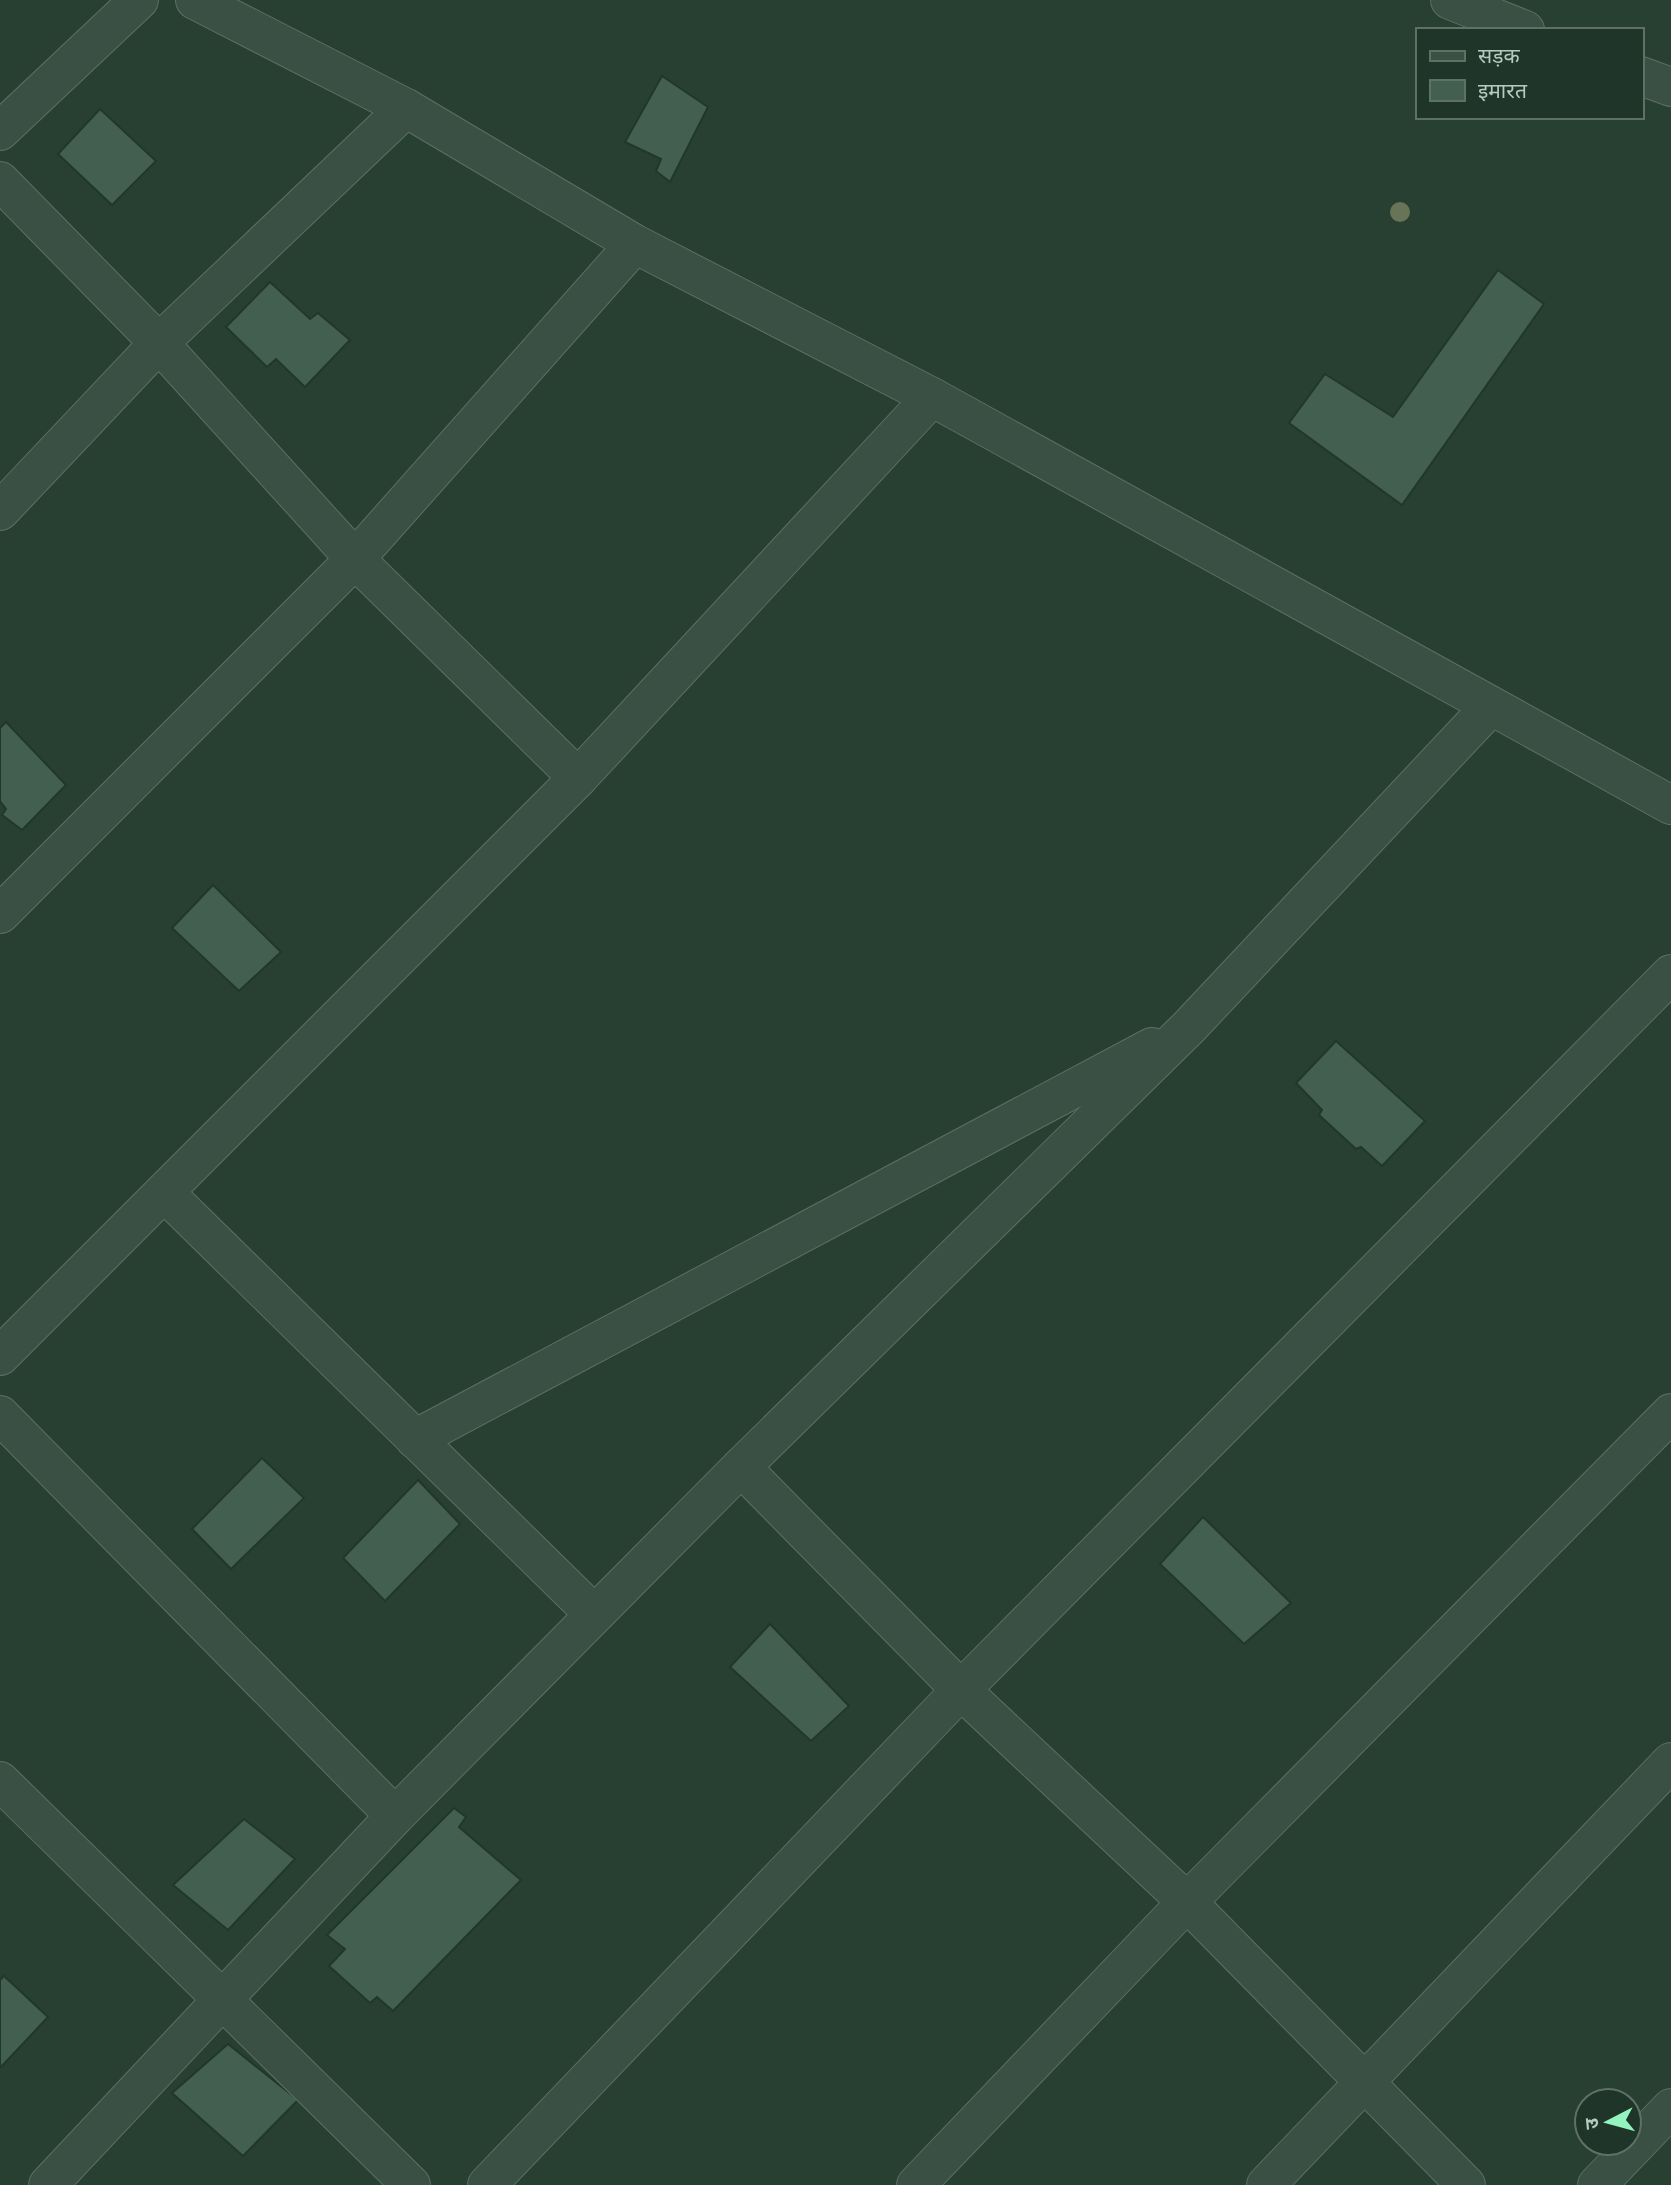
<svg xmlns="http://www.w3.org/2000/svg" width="1671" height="2185" font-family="Rubik,'Noto Sans Devanagari',sans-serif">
	<rect width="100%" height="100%" fill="#274031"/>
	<g fill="#435f50" stroke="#22372b" stroke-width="2">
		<path d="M662,76l46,31 -38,75 -14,-11 5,-12 -36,-17z"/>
		<path d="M100,109l56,52 -44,44 -54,-51z"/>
		<path d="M1498,270l46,34 -142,201 -113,-82 36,-49 68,43z"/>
		<path d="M270,282l40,37 8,-6 32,27 -45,47 -29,-28 -9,8 -41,-40z"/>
		<path d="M6,722l60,63 -44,45 -20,-15 4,-6 -6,-8v-73z"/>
		<path d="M213,885l68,67 -42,39 -67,-63z"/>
		<path d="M1336,1041l89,80 -43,45 -21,-19 -5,2 -37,-34 3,-5 -26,-27z"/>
		<path d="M262,1458l42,40 -73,71 -39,-40z"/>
		<path d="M418,1480l42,44 -75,77 -42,-43z"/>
		<path d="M1203,1517l88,86 -47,41 -84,-80z"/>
		<path d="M770,1624l79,82 -38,35 -81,-74z"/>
		<path d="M454,1808l12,9 -7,10 62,53 -128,131 -16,-14 -7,6 -41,-37 16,-17 -18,-14z"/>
		<path d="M244,1819l51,40 -67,71 -55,-45z"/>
		<path d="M4,1976l44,41 -48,51v-88z"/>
		<path d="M228,2044l70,56 -55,56 -71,-63z"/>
	</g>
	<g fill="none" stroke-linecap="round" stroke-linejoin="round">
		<g stroke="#5c7065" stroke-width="40">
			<g id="street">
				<path d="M195,0l211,108 229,136 297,153 739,408"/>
				<path d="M1450,0l75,30"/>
				<path d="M1641,76l30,11"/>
				<path d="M0,131l139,-131"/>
				<path d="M0,181l159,162 196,216 223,219"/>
				<path d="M0,511l159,-168 247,-235"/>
				<path d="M0,914l355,-355 280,-315"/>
				<path d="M164,1192l430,422"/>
				<path d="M0,1356l578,-578 354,-381"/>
				<path d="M0,1415l395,401"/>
				<path d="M415,1439l737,-392"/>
				<path d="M741,1467l220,223 226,212 279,283"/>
				<path d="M0,1781l411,404"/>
				<path d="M48,2185l347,-369 346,-349 448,-440 301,-320"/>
				<path d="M487,2185l474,-495 710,-716"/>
				<path d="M916,2185l271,-283 484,-489"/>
				<path d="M1266,2185l405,-423"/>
				<path d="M1597,2185l74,-77"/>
			</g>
		</g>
		<use href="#street" stroke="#3b5044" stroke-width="38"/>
	</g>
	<circle fill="#677458" cx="1400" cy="212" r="10"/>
	<rect x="1416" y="28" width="228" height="91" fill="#203529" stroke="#5d7165" stroke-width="2"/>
	<rect x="1430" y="51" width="35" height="10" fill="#3b5044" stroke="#5d7165" stroke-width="2"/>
	<text x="1478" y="63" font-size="21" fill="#b8cac0">सड़क</text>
	<rect x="1430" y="80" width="35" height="21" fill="#435f50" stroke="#5d7165" stroke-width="2"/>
	<text x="1478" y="98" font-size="21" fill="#b8cac0">इमारत</text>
	<g transform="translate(1608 2122) rotate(264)"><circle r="33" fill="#203529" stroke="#5d7165" stroke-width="2"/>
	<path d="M0-5L12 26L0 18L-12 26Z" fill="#93f4c0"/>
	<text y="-10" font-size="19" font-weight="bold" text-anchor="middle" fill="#b8cac0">उ</text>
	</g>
</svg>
